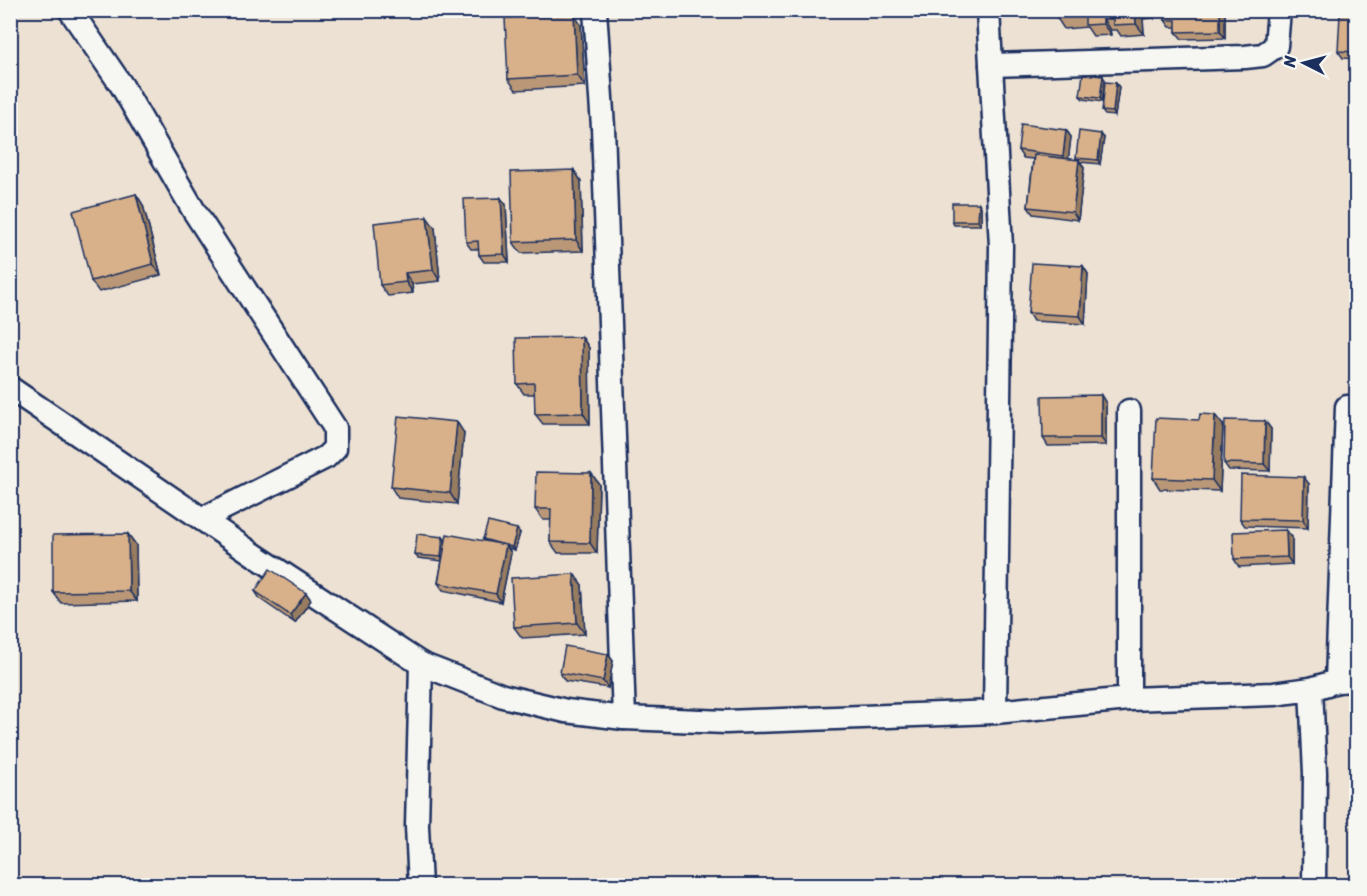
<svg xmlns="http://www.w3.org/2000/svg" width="1367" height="896" font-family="Sriracha,sans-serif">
	<rect width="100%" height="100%" fill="#ede1d3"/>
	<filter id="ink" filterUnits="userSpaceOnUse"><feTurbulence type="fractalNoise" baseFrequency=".0167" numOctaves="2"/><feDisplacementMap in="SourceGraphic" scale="12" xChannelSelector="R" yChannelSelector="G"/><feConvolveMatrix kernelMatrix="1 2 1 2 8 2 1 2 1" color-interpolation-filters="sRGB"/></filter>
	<g filter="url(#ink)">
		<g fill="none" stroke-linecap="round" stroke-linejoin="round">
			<g stroke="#1b2f5e" stroke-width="27">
				<g id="minor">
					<path d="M70,10l52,76 72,125 141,217v20l-9,9 -124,62"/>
					<path d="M595,10l8,117 21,591"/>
					<path d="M988,10l13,236 -6,466"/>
					<path d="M991,65l254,-8 18,-2 13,-9 3,-36"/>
					<path d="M10,388l249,170 162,106 82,32 63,15 58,7 102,4 269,-10 134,-13 145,-5 37,-5 26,-8 19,-1"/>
					<path d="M1337,681l10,-274"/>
					<path d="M1311,689l4,84 -1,113"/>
					<path d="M1129,699v-288"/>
					<path d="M420,886l-3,-60 4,-162"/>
				</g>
			</g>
			<use href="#minor" stroke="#f6f6f2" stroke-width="22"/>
		</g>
		<g fill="#ba9877" stroke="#1b2f5e" stroke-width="1.5">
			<path d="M1056,10h97l1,8 -11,1 1,15 -23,2 -4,-6h-7l1,5 -18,1 -6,-9 -23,2 -7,-11z"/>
			<path d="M1225,10v28l-43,1 -6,-7v-5h-6l-5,-7z"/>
			<path d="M1249,10h10l1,7 -9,-1 -2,-3z"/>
			<path d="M1356,14v45l-13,-1 -5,-7z"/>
			<path d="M581,25l4,61 -69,4 -8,-11z"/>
			<path d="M1105,80l-3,22 -19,-3 -3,-3z"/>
			<path d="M1119,87l-4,29 -10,-1 -3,-4z"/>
			<path d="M1066,130l5,7 -3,22 10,1 -2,-2 28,-20 -4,26 -20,-2 4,6 -6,52 -45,-6 -5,-7 5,-48 -10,-1 -5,-8z"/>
			<path d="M574,170l7,11 2,70 -62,2 -8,-11z"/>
			<path d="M136,194l7,11 18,70 -62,17 -8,-11z"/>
			<path d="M506,205l3,57h-25l-5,-7v-6h-8l-5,-7z"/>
			<path d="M981,207v18h-27l-2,-4z"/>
			<path d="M435,228l5,53 -28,3 1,9 -25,3 -8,-11z"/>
			<path d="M1083,266l5,8 -3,50 -52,-3 -5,-8z"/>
			<path d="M582,337l7,11 1,76h-47l-8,-10v-20h-11l-7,-10z"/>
			<path d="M1106,403v42l-58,1 -5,-8z"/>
			<path d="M1265,421l6,8 -1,42 -41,-1 -5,-7z"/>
			<path d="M1223,425l-3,66 -60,-2 -7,-11z"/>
			<path d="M464,433l-7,71 -59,-6 -7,-11z"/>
			<path d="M591,473l8,11 -2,69h-39l-8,-11 1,-22h-8l-8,-11z"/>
			<path d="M1309,484l-1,44 -63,-2 -5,-7z"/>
			<path d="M1286,530l6,7v27l-53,3 -5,-8z"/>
			<path d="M520,533l-5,17 -7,-2 3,5 -10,49 -58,-12 -5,-7 4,-22 -24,-3 -3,-3 28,-18 2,3 40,1 -2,-2z"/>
			<path d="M128,534l8,11 1,56 -76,2 -8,-11z"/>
			<path d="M574,574l8,11 3,49 -63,4 -8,-11z"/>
			<path d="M255,591l51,2 5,7 -16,23 -35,-24z"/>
			<path d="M608,654l5,7 -5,27 -43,-7 -5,-8z"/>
		</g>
		<g fill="#977c61" stroke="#1b2f5e" stroke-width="1.5">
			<path d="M1135,10h2l6,9 1,15 -8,-10z"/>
			<path d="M1148,10h5l1,8z"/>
			<path d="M1220,10h5v28l-5,-7z"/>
			<path d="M574,14l7,11 4,61 -8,-11z"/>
			<path d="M1103,19l7,11 1,5 -8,-11z"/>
			<path d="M1103,76l2,4 -3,22 -2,-4z"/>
			<path d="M1116,83l3,4 -4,29 -2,-4z"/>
			<path d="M1066,130l5,7 -3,26 -5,-7z"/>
			<path d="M1101,134l3,4 -4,26 -2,-4z"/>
			<path d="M1079,160l5,8 -6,52 -5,-8z"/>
			<path d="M574,170l7,11 2,70 -7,-11z"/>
			<path d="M136,194l7,11 18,70 -8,-11z"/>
			<path d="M501,198l5,7 3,57 -5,-8z"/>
			<path d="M979,203l2,4v18l-3,-4z"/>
			<path d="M427,217l8,11 5,53 -7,-11z"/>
			<path d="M1083,266l5,8 -3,50 -5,-8z"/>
			<path d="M405,273l7,11 1,9 -7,-11z"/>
			<path d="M582,337l7,11 1,76 -7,-11z"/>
			<path d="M1101,395l5,8v42l-5,-7z"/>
			<path d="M1215,415l8,10 -3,66 -8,-11z"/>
			<path d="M1265,421l6,8 -1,42 -6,-7z"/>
			<path d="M457,422l7,11 -7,71 -7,-11z"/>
			<path d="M591,473l8,11 -2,69 -7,-10z"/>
			<path d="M1304,477l5,7 -1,44 -5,-8z"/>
			<path d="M517,529l3,4 -5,17 -3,-3z"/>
			<path d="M1286,530l6,7v27l-5,-7z"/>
			<path d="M128,534l8,11 1,56 -8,-10z"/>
			<path d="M443,537l2,3 -2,21 -2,-4z"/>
			<path d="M506,545l5,8 -10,49 -5,-8z"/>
			<path d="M574,574l8,11 3,49 -8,-11z"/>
			<path d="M306,593l5,7 -16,23 -5,-8z"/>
			<path d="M608,654l5,7 -5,27 -5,-7z"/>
		</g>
		<g fill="#d8b18a" stroke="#1b2f5e" stroke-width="1.5">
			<path d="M1056,10h79l1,14 -23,1v-6h-10v5l-18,1v-9l-28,2z"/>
			<path d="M1165,10h55v21l-44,1v-12h-11z"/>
			<rect x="1249" y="10" width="8" height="3"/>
			<path d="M574,14l3,61 -69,4 -3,-61z"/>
			<path d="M1340,14h16v38l-18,-1z"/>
			<path d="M1083,74l20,2 -3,22 -20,-2z"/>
			<path d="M1105,82l11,1 -3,29 -11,-1z"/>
			<path d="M1021,124l45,6 -3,26 -45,-6z"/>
			<path d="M1079,131l22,3 -3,26 -22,-2z"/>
			<path d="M1034,155l45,5 -6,52 -45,-5z"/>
			<path d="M574,170l2,70 -63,2 -2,-70z"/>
			<path d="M136,194l17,70 -62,17 -18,-70z"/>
			<path d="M501,198l3,56 -25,1 -1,-14 -12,1 -2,-43z"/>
			<path d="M952,203h27l-1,18h-26z"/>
			<path d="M427,217l6,53 -28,3 1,9 -26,3 -6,-62z"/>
			<path d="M1032,263l51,3 -3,50 -52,-3z"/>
			<path d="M582,337l1,76 -48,1 -1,-31 -17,1 -1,-46z"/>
			<path d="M1101,395v43h-58l-1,-42z"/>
			<path d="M1200,414l15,1 -3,65 -59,-2 3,-60 43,2z"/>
			<path d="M398,416l59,6 -7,71 -59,-6z"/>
			<path d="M1225,420l40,1 -1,43 -40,-1z"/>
			<path d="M536,472l55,1 -1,70 -40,-1 1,-33h-16z"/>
			<path d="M1241,475l63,2 -1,43 -63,-1z"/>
			<path d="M488,522l29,7 -5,18 -29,-8z"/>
			<path d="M1286,530l1,27 -53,2 -1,-27z"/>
			<path d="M128,534l1,57 -76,1v-57z"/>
			<path d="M417,534l26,3 -2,20 -26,-2z"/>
			<path d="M447,534l59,11 -10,49 -58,-11z"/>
			<path d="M270,569l36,24 -16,22 -35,-24z"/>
			<path d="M574,574l3,49 -63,4 -3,-49z"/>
			<path d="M565,646l43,8 -5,27 -43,-8z"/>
		</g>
	</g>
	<rect width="1367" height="896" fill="none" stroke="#f6f6f2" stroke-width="36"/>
	<rect x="18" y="18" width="1331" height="860" fill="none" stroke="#1b2f5e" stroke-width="2" filter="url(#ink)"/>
	<g transform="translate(1304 63) rotate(276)" stroke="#f6f6f2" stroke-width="4.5" paint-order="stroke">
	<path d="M0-4.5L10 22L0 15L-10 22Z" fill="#1b2f5e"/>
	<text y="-9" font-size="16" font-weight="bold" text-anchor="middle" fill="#1b2f5e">N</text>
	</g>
</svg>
